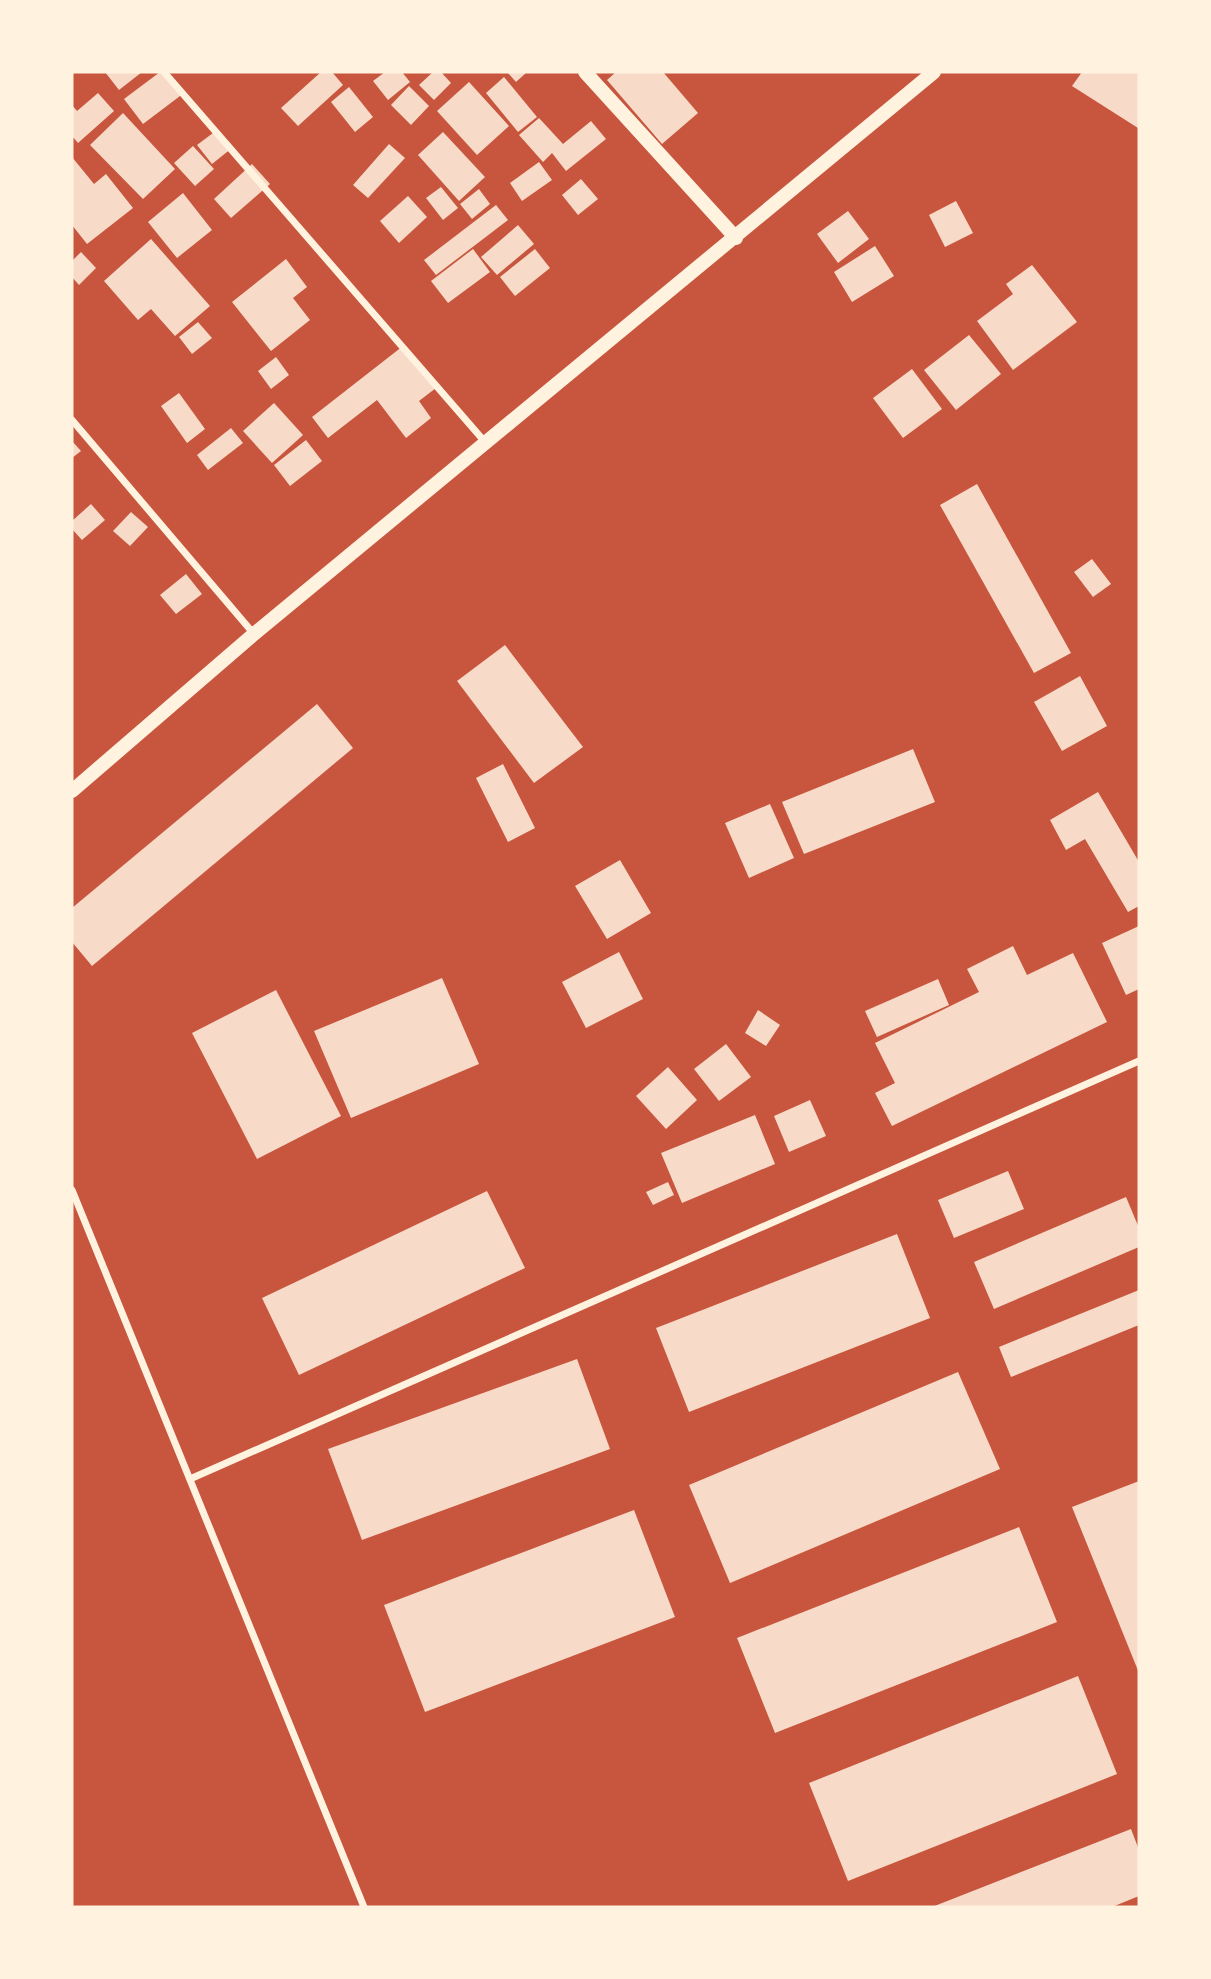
<svg xmlns="http://www.w3.org/2000/svg" width="1211" height="1979" font-family="Rubik,sans-serif">
	<rect width="100%" height="100%" fill="#c8553d"/>
	<g fill="#f7dbc8">
		<path d="M105,72h37l-23,18z"/>
		<path d="M160,72h7l17,21 -41,31 -19,-25z"/>
		<path d="M321,72h11l11,13 -45,41 -17,-18z"/>
		<path d="M385,72h17l8,10 -22,18 -15,-19z"/>
		<path d="M433,72h8l10,11 -17,17 -15,-15z"/>
		<path d="M507,72h20l-11,10z"/>
		<path d="M616,72h47l35,41 -36,31 -55,-64z"/>
		<path d="M1082,72h57l-1,56 -66,-42z"/>
		<path d="M504,77l33,40 -19,15 -32,-39z"/>
		<path d="M469,82l40,44 -32,29 -40,-44z"/>
		<path d="M409,86l20,20 -18,19 -20,-20z"/>
		<path d="M349,87l24,30 -18,15 -24,-30z"/>
		<path d="M98,93l16,18 -36,32 -6,-7v-31l5,6z"/>
		<path d="M123,113l52,56 -32,30 -53,-54z"/>
		<path d="M539,118l24,26 28,-23 15,18 -40,32 -14,-18 -9,9 -24,-27z"/>
		<path d="M217,130l15,18 -20,16 -15,-19z"/>
		<path d="M443,132l42,45 -26,24 -41,-46z"/>
		<path d="M389,144l16,14 -37,40 -15,-13z"/>
		<path d="M193,146l21,23 -19,17 -21,-23z"/>
		<path d="M72,157l22,27 12,-10 27,34 -46,36 -15,-19z"/>
		<path d="M539,162l13,18 -30,21 -12,-18z"/>
		<path d="M252,164l18,20 -39,34 -17,-19z"/>
		<path d="M581,179l17,20 -20,16 -16,-20z"/>
		<path d="M441,187l17,21 -15,12 -17,-22z"/>
		<path d="M479,189l11,15 -18,15 -12,-15z"/>
		<path d="M183,193l29,37 -35,28 -29,-36z"/>
		<path d="M408,196l19,21 -28,26 -19,-22z"/>
		<path d="M956,201l17,32 -28,14 -16,-32z"/>
		<path d="M496,205l12,15 -72,55 -12,-15z"/>
		<path d="M848,211l21,28 -31,24 -21,-29z"/>
		<path d="M518,225l16,19 -37,31 -16,-18z"/>
		<path d="M151,239l59,67 -35,30 -24,-27 -13,11 -34,-39z"/>
		<path d="M875,246l19,30 -42,26 -18,-30z"/>
		<path d="M473,249l17,23 -42,31 -17,-22z"/>
		<path d="M535,249l15,19 -35,28 -15,-19z"/>
		<path d="M81,252l15,16 -17,17 -7,-8v-16z"/>
		<path d="M286,259l21,28 -14,11 17,22 -39,31 -39,-49z"/>
		<path d="M1032,265l45,57 -64,48 -36,-49 36,-27 -7,-10z"/>
		<path d="M198,322l14,16 -20,16 -13,-17z"/>
		<path d="M969,335l32,39 -45,36 -32,-40z"/>
		<path d="M403,346l33,42 -17,13 12,17 -25,20 -29,-38 -49,38 -16,-21z"/>
		<path d="M276,357l13,18 -18,14 -13,-18z"/>
		<path d="M912,369l30,40 -39,29 -30,-40z"/>
		<path d="M179,393l26,36 -18,14 -26,-37z"/>
		<path d="M274,403l29,32 -31,28 -29,-32z"/>
		<path d="M231,428l12,15 -35,27 -11,-15z"/>
		<path d="M306,440l16,21 -32,25 -16,-21z"/>
		<path d="M72,441l9,10 -9,7z"/>
		<path d="M977,484l94,169 -37,20 -94,-168z"/>
		<path d="M91,504l14,16 -23,20 -10,-11v-8z"/>
		<path d="M131,512l17,15 -18,19 -17,-15z"/>
		<path d="M1092,559l19,25 -18,13 -19,-25z"/>
		<path d="M186,574l16,20 -26,20 -16,-19z"/>
		<path d="M505,645l78,102 -49,36 -77,-102z"/>
		<path d="M1080,676l27,50 -45,25 -28,-49z"/>
		<path d="M317,704l36,44 -261,218 -20,-24v-34z"/>
		<path d="M913,749l22,53 -131,52 -22,-52z"/>
		<path d="M503,764l32,64 -27,14 -32,-64z"/>
		<path d="M1098,792l41,70v44l-11,6 -43,-73 -19,11 -16,-30z"/>
		<path d="M770,804l24,54 -45,20 -24,-55z"/>
		<path d="M620,860l31,53 -44,26 -32,-53z"/>
		<path d="M1139,926v63l-13,6 -24,-52z"/>
		<path d="M1013,946l14,29 46,-22 34,69 -215,104 -17,-33 20,-10 -20,-40 104,-51 -12,-23z"/>
		<path d="M619,952l24,47 -57,29 -24,-46z"/>
		<path d="M442,978l37,86 -128,54 -37,-87z"/>
		<path d="M938,979l11,26 -72,32 -12,-26z"/>
		<path d="M276,990l65,126 -84,43 -65,-126z"/>
		<path d="M758,1010l22,15 -14,21 -21,-13z"/>
		<path d="M726,1044l25,33 -32,24 -25,-32z"/>
		<path d="M668,1067l29,33 -31,29 -30,-33z"/>
		<path d="M810,1100l16,36 -37,16 -15,-36z"/>
		<path d="M755,1115l20,49 -93,39 -21,-50z"/>
		<path d="M1008,1171l16,38 -70,29 -16,-38z"/>
		<path d="M668,1182l6,13 -21,10 -7,-13z"/>
		<path d="M487,1191l38,77 -226,107 -37,-77z"/>
		<path d="M1126,1197l13,31v19l-145,62 -20,-47z"/>
		<path d="M897,1234l33,84 -241,94 -33,-84z"/>
		<path d="M1139,1290v35l-128,52 -12,-30z"/>
		<path d="M577,1359l33,90 -248,91 -34,-91z"/>
		<path d="M958,1372l42,97 -270,114 -41,-98z"/>
		<path d="M1139,1481v192l-67,-166z"/>
		<path d="M634,1510l41,107 -250,95 -41,-107z"/>
		<path d="M1019,1527l38,95 -282,111 -38,-95z"/>
		<path d="M1078,1676l39,98 -269,107 -39,-98z"/>
		<path d="M1131,1829l8,21v46l-27,11h-180z"/>
	</g>
	<g fill="none" stroke-linecap="round" stroke-linejoin="round">
		<g stroke="#fff3e0" stroke-width="7">
			<path d="M164,72l321,370"/>
			<path d="M72,420l182,214"/>
			<path d="M72,1190l292,717"/>
			<path d="M190,1479l949,-418"/>
		</g>
		<g stroke="#fff3e0" stroke-width="14">
			<path d="M585,72l151,166"/>
			<path d="M72,791l182,-157 680,-562"/>
		</g>
	</g>
	<rect width="1211" height="1979" fill="none" stroke="#fff3e0" stroke-width="147"/>
</svg>
